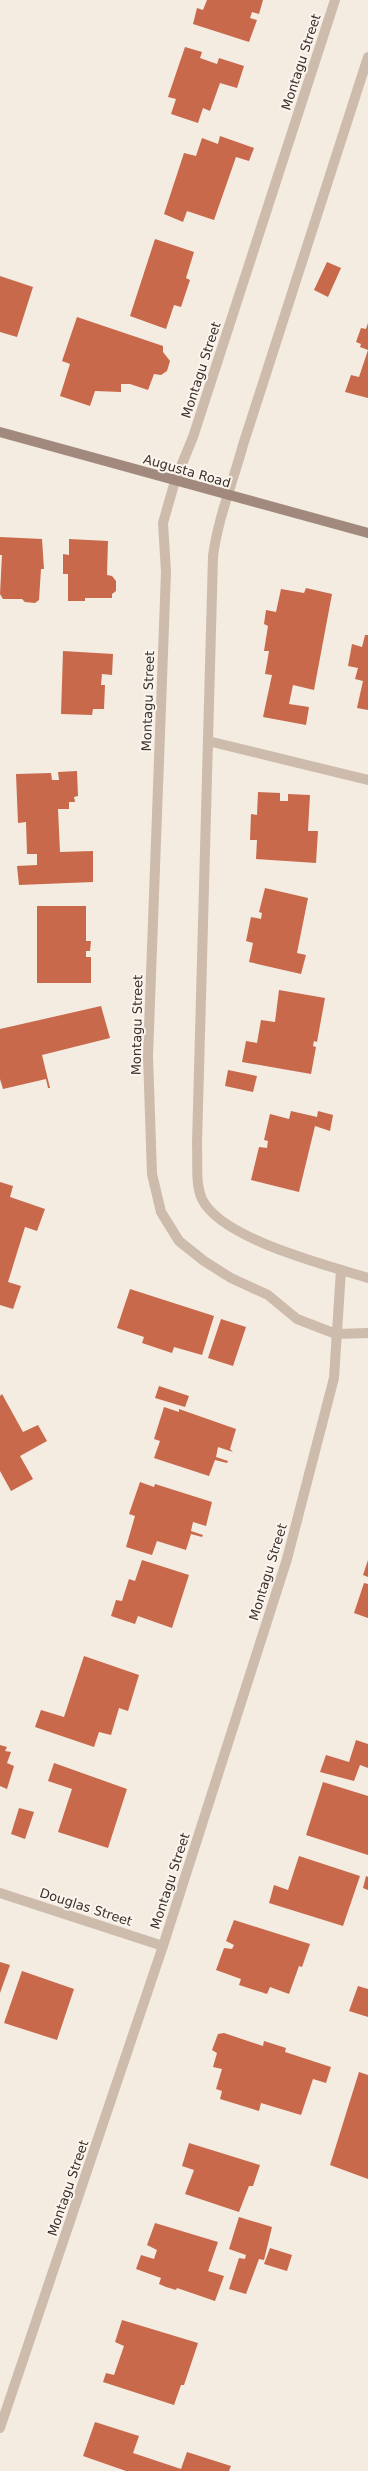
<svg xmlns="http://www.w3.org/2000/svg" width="368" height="2471" font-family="'DejaVu Sans',sans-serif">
	<rect width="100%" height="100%" fill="#f4ebe1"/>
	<g fill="#c8694b">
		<path d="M207,0h56l-4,14 -7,-2 -2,6 7,2 -8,22 -56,-18 4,-16 6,2z"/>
		<path d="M185,47l17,5 -2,6 17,6 2,-6 25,8 -7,22 -17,-5 -10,28 -7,-3 -5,15 -27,-9 5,-15 -8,-2z"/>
		<path d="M220,136l34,12 -5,13 -13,-4 -22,63 -27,-9 -4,11 -19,-8 20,-61 12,3 6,-18 16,6z"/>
		<path d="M155,239l39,13 -8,26 4,2 -9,27 -7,-2 -8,24 -36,-13z"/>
		<path d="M327,262l14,6 -13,29 -14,-7z"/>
		<path d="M0,276l33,11 -16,50 -17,-5z"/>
		<path d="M77,317l86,29v6l7,9 -3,10 -6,4 -7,-1 -6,16 -18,-6h-9v8l-26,-1 -5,15 -30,-10 10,-32 -8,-3z"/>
		<path d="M368,323v75l-23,-6 6,-17 8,2 9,-27 -8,-3 1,-3 -5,-2 5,-14 5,1z"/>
		<path d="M0,537l42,2 2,30h-3l-2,31 -4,3 -10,-1 -3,-3h-19l-3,-5 2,-39h-2z"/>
		<path d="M69,539l39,2 -1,34 5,1 4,5v10l-4,3v4h-27v3h-17v-27h-5v-20l6,1z"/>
		<path d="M306,588l26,6 -18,96 -21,-5 -4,19 20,3 -3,18 -43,-8 9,-42 -7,-1 4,-23h-5l4,-25 -4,-2 2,-14 10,2 5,-23 23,4z"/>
		<path d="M365,635h3v75l-11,-2 6,-27 -8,-2 3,-11 -10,-2 4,-22 10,3z"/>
		<path d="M63,651l50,3 -1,21 -10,-1 -1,11h4l-1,24h-11l-1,6 -31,-1z"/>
		<path d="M77,771l1,25 -4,1 1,5h-6v7h-11l2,43 33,-1v31l-74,3 -2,-19 20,-1v-11h-10l-1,-32 -8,1 -2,-49 35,-1 1,7h7l-1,-8z"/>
		<path d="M258,792l22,1v8h8v-7l22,1 -2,36h10l-2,32 -60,-4 1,-19h-7l1,-26 6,1z"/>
		<path d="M265,888l43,10 -11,55 9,2 -5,19 -52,-12 4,-19 -7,-2 5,-24 10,2 1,-6 -3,-1z"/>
		<path d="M37,906h49v35h5l-1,10h-4v6h5v26h-54z"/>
		<path d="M279,990l46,8 -8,44 -3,-1 -1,5 3,1 -5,27 -69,-12 4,-21 11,2 4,-23 14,2z"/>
		<path d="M101,1006l9,32 -68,17 8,33h-2l-2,-9 -43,10 -3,-10v-50z"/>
		<path d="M228,1070l29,6 -4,16 -28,-6z"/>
		<path d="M291,1111l26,6 1,-6 15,4 -3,16 -15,-5 -16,66 -48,-12 8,-33 8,1 1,-7 -4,-1 6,-26 19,5z"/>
		<path d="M0,1182l13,4 -3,11 35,12 -8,22 -12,-4 -17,55 13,4 -8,23 -13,-4z"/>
		<path d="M130,1289l84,27 -12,39 -28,-8 -2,6 -30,-10 2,-6 -27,-9z"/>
		<path d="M221,1319l25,8 -13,39 -25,-8z"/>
		<path d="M159,1386l30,10 -4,11 -30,-9z"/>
		<path d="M2,1394l21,38 15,-7 9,16 -27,15 13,23 -22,12 -11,-20v-75z"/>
		<path d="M164,1407l15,5v-3l57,20 -6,20 3,3 -15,-5 -2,10 12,4 -1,2 -12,-3 -6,16 -55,-18 6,-17 -6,-2z"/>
		<path d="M140,1482l14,5 1,-3 57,18 -6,24 -13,-4 -2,9 12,4 -1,2 -11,-3 -5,16 -29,-9 -5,14 -26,-8 9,-31 -6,-2z"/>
		<path d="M142,1560l47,15 -17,53 -34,-12 -3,8 -24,-8 5,-16 6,1 7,-22 6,2z"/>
		<path d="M368,1560v17l-5,-2z"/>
		<path d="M364,1583l4,1v34l-14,-5z"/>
		<path d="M84,1656l55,19 -11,36 -9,-3 -8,27 -12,-3 -5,15 -59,-20 6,-17 23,7z"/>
		<path d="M356,1740l12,4v24l-8,-3 -6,16 -34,-9 6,-17 23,7z"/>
		<path d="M0,1745l7,2 -2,4 6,1 -4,11 7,3 -7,23 -7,-3z"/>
		<path d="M54,1763l73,26 -19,59 -50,-16 14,-43 -24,-8z"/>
		<path d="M323,1782l45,14v59l-62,-20z"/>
		<path d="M19,1808l15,4 -9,27 -14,-5z"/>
		<path d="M299,1856l61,20 -17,50 -74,-23 5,-18 14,5z"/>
		<path d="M366,1876l2,1v13l-5,-2z"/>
		<path d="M234,1920l76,24 -8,23 -3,-1 -10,28 -19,-7 -3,7 -28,-9 2,-6 -25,-9 8,-22 8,1 2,-4 -8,-4z"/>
		<path d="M0,1962l10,3 -10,28z"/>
		<path d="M22,1971l52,18 -17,51 -53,-17z"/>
		<path d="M358,1986l10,3v28l-19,-6z"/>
		<path d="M224,2033l39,13 1,-5 22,7 -1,4 46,15 -5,16 -13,-4 -12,36 -40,-12 -2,8 -39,-12 2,-8 -6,-2 6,-20 -9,-2 4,-14 -5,-3 6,-16z"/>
		<path d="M359,2072l9,3v104l-38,-14z"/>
		<path d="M189,2143l71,22 -7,21h-4l-10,26 -54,-18 9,-24 -12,-4z"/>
		<path d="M239,2217l33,10 -8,33 -5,-1 -13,35 -17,-5 10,-31 6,1 1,-4 -17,-6z"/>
		<path d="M155,2223l63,19 -10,29 16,5 -9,25 -38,-13 -1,2 -10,-3 -7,-3 2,-6 -25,-9 5,-14 13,4 3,-9 -10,-5z"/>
		<path d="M270,2248l22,7 -5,16 -23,-7z"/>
		<path d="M122,2320l76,23 -14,42h-3l-7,20 -71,-23 3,-9 8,2 10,-29 -9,-4z"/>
		<path d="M95,2422l44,14 -6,17 48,16 6,-17 44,14 -2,5h-103l-43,-15z"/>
	</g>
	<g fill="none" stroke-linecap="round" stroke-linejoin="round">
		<path stroke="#cdbbac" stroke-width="10" d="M208,741l160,39"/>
		<g stroke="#cdbbac" stroke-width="10">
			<path d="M368,57l-125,388c-10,37 -25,73 -30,111l-16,588c1,17 -2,40 5,55 19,40 125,66 166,79"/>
			<path d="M175,481l-12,42 3,49 -18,484 4,118 9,38 18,29 25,20 27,17 37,17 29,24 39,15 32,-1"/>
			<path d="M0,1893l163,53"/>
			<path d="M0,2428l163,-482 124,-387 47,-181 7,-108"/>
		</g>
		<path stroke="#cdbbac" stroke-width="10" d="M175,481l18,-44 142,-437"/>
		<path stroke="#a18a7d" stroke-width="10" d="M0,432l368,101"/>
	</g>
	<g text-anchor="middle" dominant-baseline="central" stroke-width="4" stroke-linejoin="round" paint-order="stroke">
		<g font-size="13" fill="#3b302b" stroke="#fbf5ee">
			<text transform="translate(301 62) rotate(-72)">Montagu Street</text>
			<text transform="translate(201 370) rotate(-72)">Montagu Street</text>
			<text transform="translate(187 471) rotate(16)">Augusta Road</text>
			<text transform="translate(148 701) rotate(-88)">Montagu Street</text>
			<text transform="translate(137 1025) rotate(-89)">Montagu Street</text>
			<text transform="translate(268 1572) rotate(-73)">Montagu Street</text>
			<text transform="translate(170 1881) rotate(-72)">Montagu Street</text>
			<text transform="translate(86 1907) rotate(18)">Douglas Street</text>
			<text transform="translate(68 2188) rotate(-71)">Montagu Street</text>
		</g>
	</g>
</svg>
